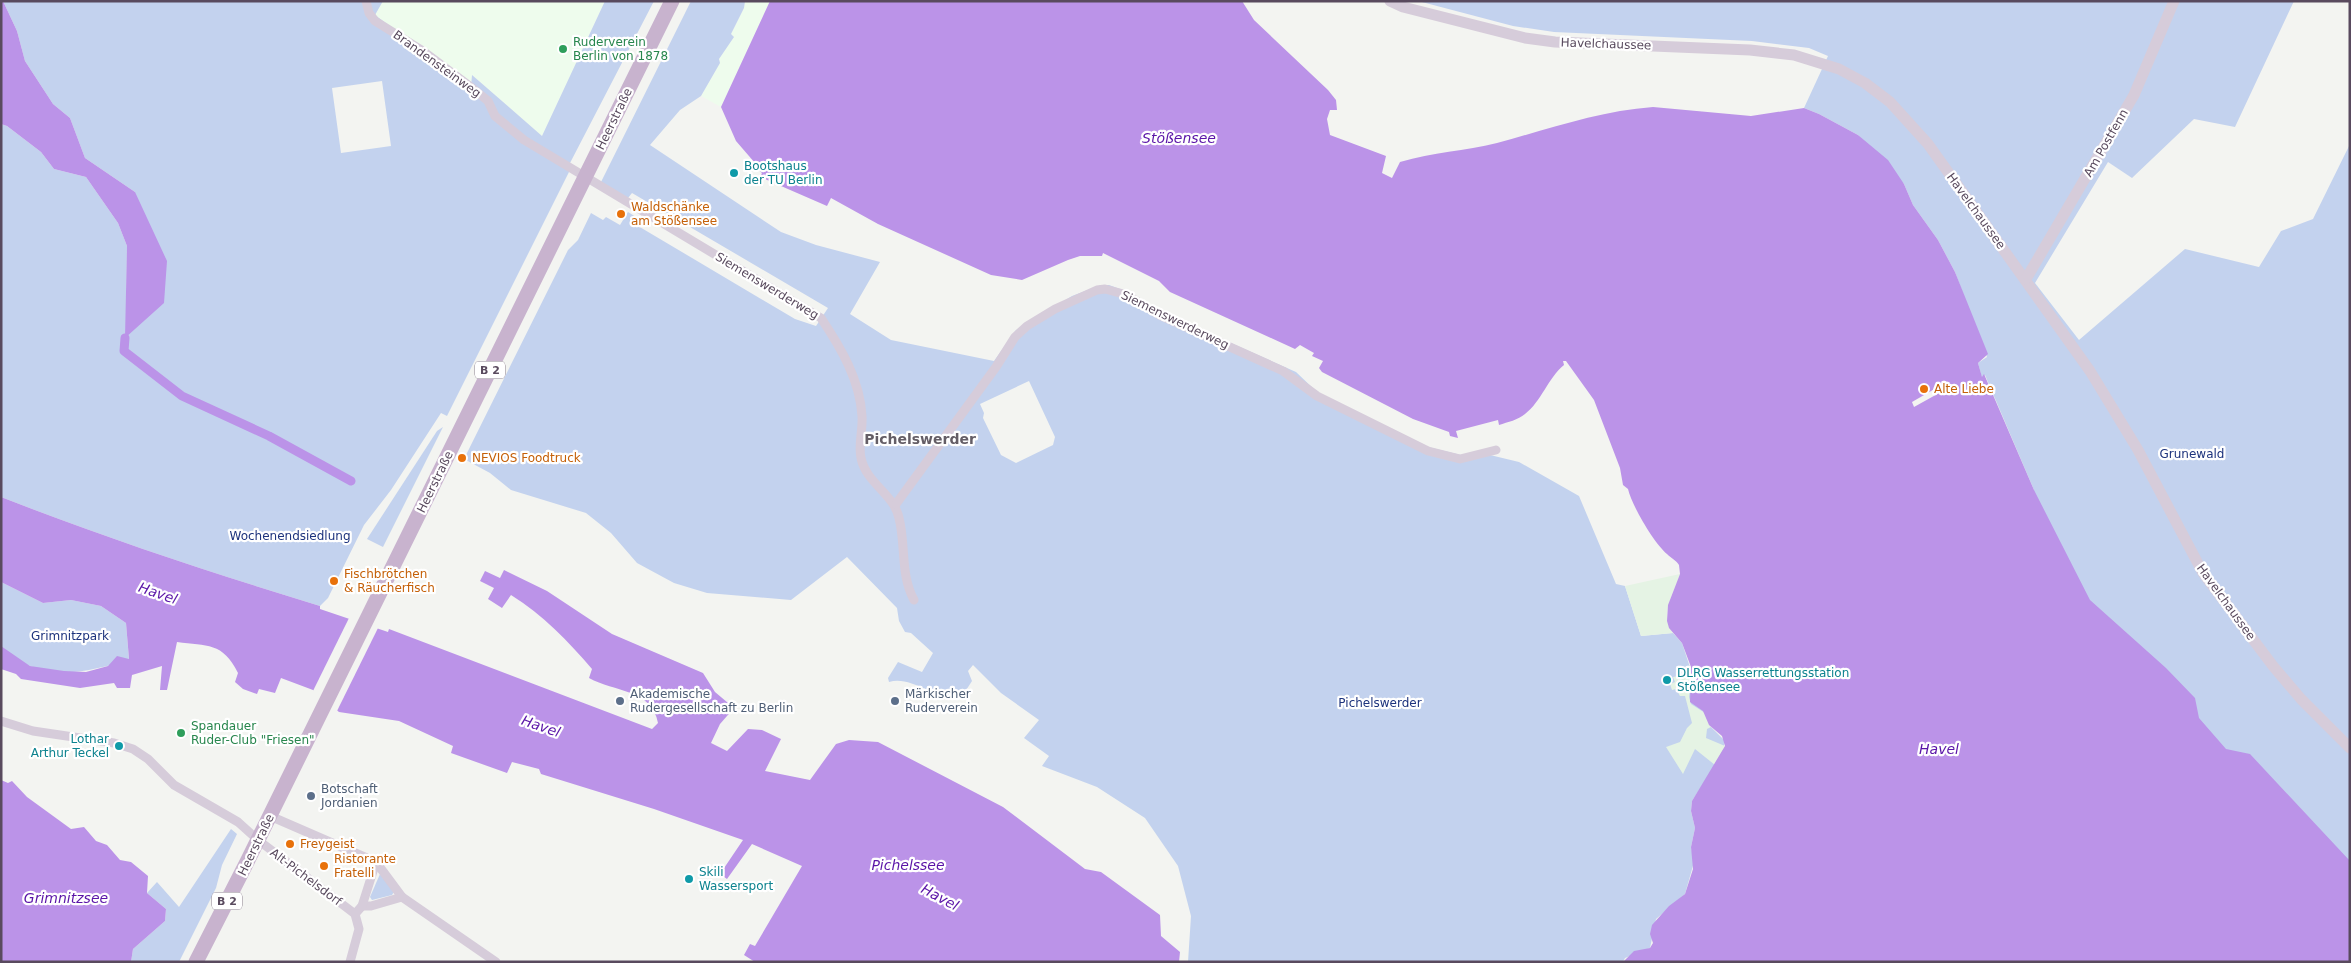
<svg xmlns="http://www.w3.org/2000/svg" width="2351" height="963" font-family="'DejaVu Sans',sans-serif">
	<rect width="100%" height="100%" fill="#f3f4f1"/>
	<g fill="#eefced">
		<path d="M383,1h222l-63,135 -70,-61 -1,12 -96,-72z"/>
		<path d="M745,1h25l-49,106 -20,-11 19,-33 -1,-4 15,-22 -3,-3 13,-26z"/>
	</g>
	<g fill="#c3d2ee" fill-rule="evenodd">
		<path d="M3,1h380l-8,14 96,72 1,-12 70,61 63,-135h49l-84,162 -1,9 -122,244 -6,-3 -50,77 -27,35 -36,73 -8,8c-108,-33 -214,-68 -319,-109v-373l6,2 34,26 13,17 32,8 32,46 9,23 -1,92 9,-146 -50,-34 -15,-40 -17,-14 -28,-43 -8,-30zM382,81l9,65 -50,7 -9,-65z"/>
		<path d="M691,1h54l-1,7 -13,26 3,3 -15,22 1,4 -19,33 -21,14 -30,35 131,87 35,13 64,17 -30,52 41,26 103,21 22,-31 56,-34 29,-11h8l22,8 28,18 137,61 22,21 110,54 33,8h29l29,7 60,34 37,88 9,2 16,50 32,-3 9,10 27,82 16,16 -3,13 -30,47 -1,10 4,17 -4,19 3,15 -9,32 -29,25 -6,29 -25,10 -2,4h-435l3,-46 -13,-50 -33,-48 -48,-31 -55,-21 7,-10 -25,-18 15,-18 -38,-27 -28,-28 -5,6 4,10 -11,17c-26,2 -50,-23 -72,-16l-1,-4 10,-16 24,10 11,-19 -22,-20 -6,-1 -6,-11 -2,-13 -50,-51 -56,43 -84,-7 -33,-10 -37,-20 -26,-30 -25,-20 -75,-23 -21,-17 -26,-14 104,-209 10,-10 13,-27 12,7 3,-3 14,8 8,-13 8,5 -3,6 162,96 21,7 12,-18 -196,-115 -4,5 -27,-16zM1029,381l26,56 -2,8 -37,18 -15,-8 -18,-37 1,-5 -4,-9z"/>
		<path d="M1418,1h876l-59,126 -41,-8 -62,59 -24,-16 -73,121 44,57 106,-91 74,18 22,-36 32,-12 37,-75v778l-323,-375 7,-57 -49,-115 -3,3 -4,-15 9,-6 -32,-85 -17,-32 -25,-35 -9,-21 -46,-49 -39,-21 -15,-6 24,-52 -19,-8 -57,-7 -198,-9 -41,-6z"/>
		<path d="M443,427l-60,120 -16,-8 70,-108z"/>
		<path d="M1,582l42,21 28,-3 30,6 25,17 3,37c-32,9 -66,19 -99,6 -10,-3 -20,-13 -29,-20z"/>
		<path d="M231,829l6,5 -15,31 -6,23 -37,74h-48l2,-13 32,-28 1,-12 -19,-16 10,-11 22,25z"/>
		<path d="M380,874l15,16 -3,5 -20,5 -2,-3z"/>
	</g>
	<g fill="#e5f3e4">
		<path d="M1680,574c-6,19 -21,40 -7,59l-32,3 -16,-50z"/>
		<path d="M1683,669l9,2 -3,26 2,7 14,9 6,14 -4,2 -1,9 19,8 -10,19 -20,-16 -12,25 -17,-27 14,-5 7,-14 5,-5 -7,-27h-5l-4,-7 -4,1 -2,-6 5,-2 -2,-5 12,-2z"/>
	</g>
	<g fill="#bb93e8">
		<path d="M1,1h2l14,30 8,30 28,43 17,14 15,40 50,34 32,69 -3,42 -39,35 2,-92 -9,-23 -32,-46 -32,-8 -13,-17 -34,-26 -6,-2z"/>
		<path d="M770,1h472l12,19 74,70 8,10 1,10h-7l-3,9 3,16 56,21 -4,17 10,5 8,-16c33,-10 65,-11 97,-19 52,-14 102,-32 156,-36l98,9 53,-8 15,6 39,21 30,25 16,24 9,21 25,35 17,32 33,82 -10,9 4,14 2,-3 50,116 56,110 76,68 29,30 4,20 27,31 24,5 100,107v101h-727l11,-11 16,-3 3,-5 -3,-9 2,-9 17,-19 16,-12 8,-25 -2,-22 4,-19 -4,-17 1,-10 33,-55 -3,-10 -13,-11 -6,-14 -13,-9 1,-35 -9,-24 -13,-15 -2,-7 1,-16 12,-31 -1,-9c-3,-5 -8,-7 -12,-11 -13,-11 -35,-48 -39,-65l-5,-4 -3,-17 -26,-68 -28,-39h-3l1,4c-16,13 -23,37 -39,49 -7,6 -17,8 -26,11l-1,-5 -42,11 2,7 -8,-2 -1,-4 -36,-13 -91,-47 -3,-4 4,-7 -11,-5 2,-3 -14,-8 -5,4 -125,-57 -11,-11 -56,-28 -1,3h-22l-12,4 -46,20 -31,-5 -113,-51 -47,-26 -4,8 -67,-29 2,-4 -7,-6v-4l-19,-22 -15,-34z"/>
		<path d="M1,497c105,41 211,76 319,109v3l68,23 1,-3 263,100 6,-6c-6,-34 -44,-31 -69,-45l3,-9c-24,-28 -49,-54 -81,-74l-9,13 -14,-9 6,-11 -14,-7 5,-10 15,7 4,-8 43,21 65,43 91,39 12,19 19,16 -14,16 -9,19 16,8 21,-22 14,1 19,9 -16,32 45,9 26,-36 13,-4 29,2 125,65 82,62 16,3 59,43 1,21 19,16 -1,10h-424l-11,-7 6,-11 5,2 47,-80 -50,-22 -25,35 -7,-5 23,-34 -89,-31 -113,-35 -2,-5 -27,-7 -5,11 -56,-20 2,-7 -54,-25 -60,-9 -26,-22 -32,-12 -6,15 -16,-4 -2,5 -14,-5 -8,-7 3,-9c-15,-31 -31,-27 -61,-31l-10,48h-7l2,-24 -30,9 -2,13h-13l-3,-5 -34,5 -59,-9 -5,-5 -15,-5v-23l29,20 34,5 22,1 22,-6 9,-10 12,3 -3,-36 -25,-17 -30,-6 -28,3 -42,-21z"/>
		<path d="M1,780l7,3 4,-2 15,16 44,32 13,-2 12,14 11,4 13,15 11,2 17,14 -1,17 19,16 -1,12 -32,28 -2,13h-130z"/>
	</g>
	<g fill="#f3f4f1">
		<path d="M1938,387l3,5 -27,15 -2,-5z"/>
		<path d="M350,616l29,10 -43,87 -24,-20z"/>
	</g>
	<g fill="none" stroke-linecap="round" stroke-linejoin="round">
		<path stroke="#bb93e8" stroke-width="9" d="M125,338l-1,13 58,45 87,40 82,45"/>
		<g stroke="#d6ccda" stroke-width="9">
			<path d="M366,1l3,12 6,8 48,30 48,36 17,14 7,15 29,24 297,178c20,30 39,62 41,98 1,14 -4,29 -1,42 5,25 33,36 38,60 7,27 1,56 15,82"/>
			<path d="M896,504l100,-137 19,-30 12,-11 28,-17 42,-19 8,-1 22,6 32,20 124,56 34,25 111,55 32,8 36,-9"/>
			<path d="M1,721l32,10 81,12 19,6 15,10 26,26 64,37 20,18 97,74 4,15 -9,33"/>
			<path d="M270,816l106,46 26,35 94,65"/>
			<path d="M362,906h9l31,-9"/>
			<path d="M355,914l7,-8 14,-44"/>
		</g>
		<g stroke="#d6ccda" stroke-width="11">
			<path d="M1390,1l13,6 122,31 30,4 195,8 44,5 45,14 26,14 25,19 38,42 162,227 48,79 65,123 70,93 28,33 49,49"/>
			<path d="M2026,279l108,-184 40,-94"/>
		</g>
		<path stroke="#c8b3ce" stroke-width="15" d="M196,962l51,-100 425,-861"/>
	</g>
	<g fill="#2e9e5b" stroke="#fff" stroke-width="2">
		<circle cx="563" cy="49" r="5"/>
		<circle cx="181" cy="733" r="5"/>
	</g>
	<g fill="#0f9aa8" stroke="#fff" stroke-width="2">
		<circle cx="734" cy="173" r="5"/>
		<circle cx="1667" cy="680" r="5"/>
		<circle cx="119" cy="746" r="5"/>
		<circle cx="689" cy="879" r="5"/>
	</g>
	<g fill="#e8710a" stroke="#fff" stroke-width="2">
		<circle cx="621" cy="214" r="5"/>
		<circle cx="1924" cy="389" r="5"/>
		<circle cx="462" cy="458" r="5"/>
		<circle cx="334" cy="581" r="5"/>
		<circle cx="290" cy="844" r="5"/>
		<circle cx="324" cy="866" r="5"/>
	</g>
	<g fill="#5c6f8a" stroke="#fff" stroke-width="2">
		<circle cx="620" cy="701" r="5"/>
		<circle cx="895" cy="701" r="5"/>
		<circle cx="311" cy="796" r="5"/>
	</g>
	<g text-anchor="middle" dominant-baseline="central" stroke-width="4.5" stroke-linejoin="round" paint-order="stroke">
		<g fill="#fff" stroke="#8b808e" stroke-width="1">
			<rect x="475" y="361.5" width="30" height="17" rx="4"/>
			<rect x="212" y="892.5" width="30" height="17" rx="4"/>
		</g>
		<g font-size="11" font-weight="bold" fill="#594a5e">
			<text x="490" y="370">B 2</text>
			<text x="227" y="901">B 2</text>
		</g>
		<g font-size="12" fill="#27864d" stroke="#fff" text-anchor="start">
			<text x="573" y="42">Ruderverein<tspan x="573" dy="14">Berlin von 1878</tspan></text>
			<text x="191" y="726">Spandauer<tspan x="191" dy="14">Ruder-Club "Friesen"</tspan></text>
		</g>
		<g font-size="12" fill="#594a5e" stroke="#fff">
			<text transform="translate(1606 44) rotate(2)">Havelchaussee</text>
			<text transform="translate(437 64) rotate(36)">Brandensteinweg</text>
			<text transform="translate(614 119) rotate(-64)">Heerstraße</text>
			<text transform="translate(2106 143) rotate(-60)">Am Postfenn</text>
			<text transform="translate(1976 211) rotate(54)">Havelchaussee</text>
			<text transform="translate(767 286) rotate(31)">Siemenswerderweg</text>
			<text transform="translate(1175 320) rotate(26)">Siemenswerderweg</text>
			<text transform="translate(435 482) rotate(-64)">Heerstraße</text>
			<text transform="translate(2226 602) rotate(54)">Havelchaussee</text>
			<text transform="translate(256 845) rotate(-64)">Heerstraße</text>
			<text transform="translate(306 877) rotate(37)">Alt-Pichelsdorf</text>
		</g>
		<g font-size="12" fill="#0d838f" stroke="#fff" text-anchor="start">
			<text x="744" y="166">Bootshaus<tspan x="744" dy="14">der TU Berlin</tspan></text>
			<text x="1677" y="673">DLRG Wasserrettungsstation<tspan x="1677" dy="14">Stößensee</tspan></text>
			<text x="109" y="739" text-anchor="end">Lothar<tspan x="109" dy="14">Arthur Teckel</tspan></text>
			<text x="699" y="872">Skili<tspan x="699" dy="14">Wassersport</tspan></text>
		</g>
		<g font-size="12" fill="#c56008" stroke="#fff" text-anchor="start">
			<text x="631" y="207">Waldschänke<tspan x="631" dy="14">am Stößensee</tspan></text>
			<text x="1934" y="389">Alte Liebe</text>
			<text x="472" y="458">NEVIOS Foodtruck</text>
			<text x="344" y="574">Fischbrötchen<tspan x="344" dy="14">&amp; Räucherfisch</tspan></text>
			<text x="300" y="844">Freygeist</text>
			<text x="334" y="859">Ristorante<tspan x="334" dy="14">Fratelli</tspan></text>
		</g>
		<g font-size="12" fill="#1d337d" stroke="#fff">
			<text x="2192" y="454">Grunewald</text>
			<text x="290" y="536">Wochenendsiedlung</text>
			<text x="70" y="636">Grimnitzpark</text>
			<text x="1380" y="703">Pichelswerder</text>
		</g>
		<g font-size="12" fill="#4e5e75" stroke="#fff" text-anchor="start">
			<text x="630" y="694">Akademische<tspan x="630" dy="14">Rudergesellschaft zu Berlin</tspan></text>
			<text x="905" y="694">Märkischer<tspan x="905" dy="14">Ruderverein</tspan></text>
			<text x="321" y="789">Botschaft<tspan x="321" dy="14">Jordanien</tspan></text>
		</g>
		<g font-size="14" font-style="italic" fill="#5a14a7" stroke="#fff">
			<text x="1179" y="138">Stößensee</text>
			<text transform="translate(158 593) rotate(19)">Havel</text>
			<text transform="translate(541 726) rotate(19)">Havel</text>
			<text x="1939" y="749">Havel</text>
			<text x="908" y="865">Pichelssee</text>
			<text transform="translate(940 897) rotate(28)">Havel</text>
			<text x="66" y="898">Grimnitzsee</text>
		</g>
		<g font-size="14" font-weight="bold" fill="#645e66" stroke="#fff">
			<text x="920" y="439">Pichelswerder</text>
		</g>
	</g>
	<rect width="2351" height="963" fill="none" stroke="#594a5e" stroke-width="5"/>
</svg>
